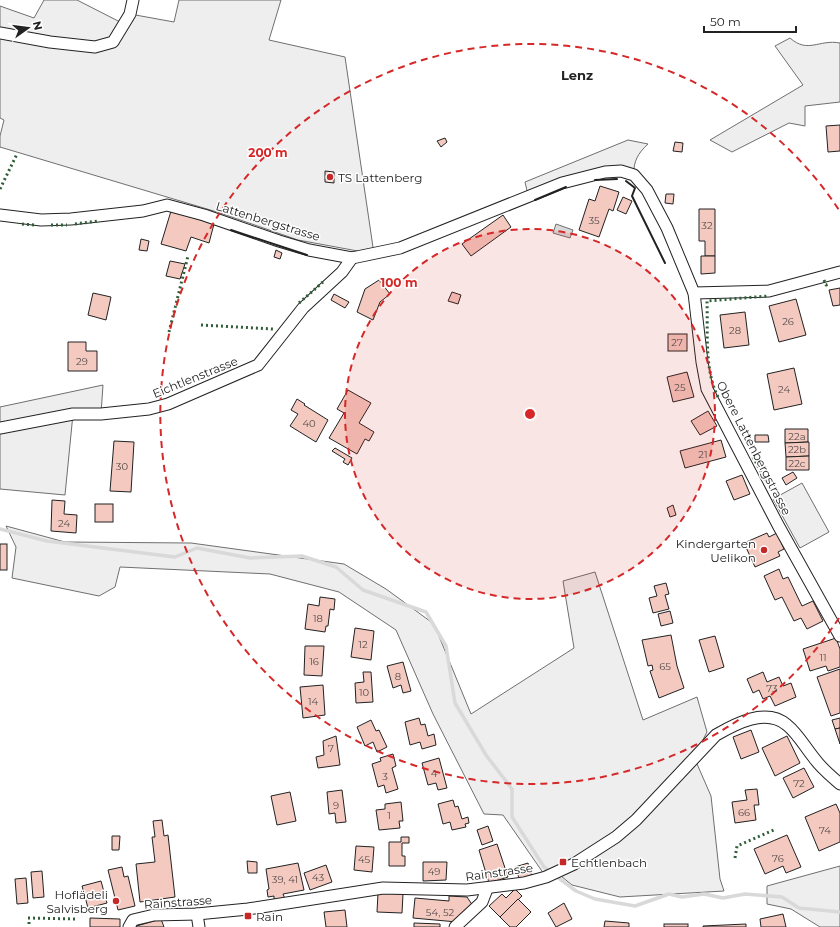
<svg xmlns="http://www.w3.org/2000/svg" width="840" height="927" font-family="Montserrat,sans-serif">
	<rect width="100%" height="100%" fill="#fff"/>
	<g fill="#eee" stroke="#6f6f6f">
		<path d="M44,0h33l47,24 6,-10 44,8 5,-22h102l-12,40 76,17 29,197 -76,-14 -81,-28 -217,-65v-11l4,-16 -4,-2v-112l34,12z"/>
		<path d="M790,38c18,16 29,1 50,5v59l-35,4v20l-16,-3 -57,29 -22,-12 93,-55 -28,-39z"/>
		<path d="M628,140l20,4c-10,9 -15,18 -14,31l-13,-4 -93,24 -3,-13z"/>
		<path d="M103,385l-2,29h-28l-8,81 -65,-6v-82z"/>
		<path d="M802,483l27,49 -29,16 -27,-49z"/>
		<path d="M6,526l59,16 126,1 153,21 42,25 48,35 37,90 103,-66 -11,-67 32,-9 48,148 54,-23 10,35 -13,25 17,39 9,83 4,12 -104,6 -48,-12 -21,-17 -5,9 -43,-62 -19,-1 -51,-100 -37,-84 -57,-38 -69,-18 -150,-7 -5,20 -16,9 -87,-18 4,-31z"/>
		<path d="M840,866v61h-20l-29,-18 -24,-5v-18z"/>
	</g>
	<path fill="#d9d9d9" stroke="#6f6f6f" d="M556,224l17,6 -3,8 -17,-5z"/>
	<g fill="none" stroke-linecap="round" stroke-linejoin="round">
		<path stroke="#d9d9d9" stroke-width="3.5" d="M0,529l47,12 128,16 22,-9 53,10 52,-2 34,11 27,23 63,22 20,34 9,57 31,52 26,34v28l32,50 32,24 19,8 40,7 34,-12 13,3 22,-3 19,4 22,-4 37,3 17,11 41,4"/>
	</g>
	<g fill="#f3c9c0" stroke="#222">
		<path d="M840,125v26l-12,1 -2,-26z"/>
		<path d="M445,138l2,4 -6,5 -4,-6z"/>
		<path d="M675,142l8,1 -1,9 -9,-1z"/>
		<path d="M325,171l9,1v11l-9,-1z"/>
		<path d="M600,186l19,6 -6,19 -4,-2 -10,28 -20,-7 10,-31 6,2z"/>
		<path d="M666,194h8l-1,10 -8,-1z"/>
		<path d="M623,197l9,4 -6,13 -9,-4z"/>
		<path d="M699,209h16v47h-10v-15h-6z"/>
		<path d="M171,211l43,13 -5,19 -18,-6 -5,14 -25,-7z"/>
		<path d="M503,215l8,12 -40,29 -9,-12z"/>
		<path d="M141,239l8,2 -2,10 -8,-1z"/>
		<path d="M276,250l6,3 -2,6 -6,-2z"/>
		<path d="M701,256h14v17l-14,1z"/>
		<path d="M170,261l15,3 -5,15 -14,-3z"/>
		<path d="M379,280l11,14 -10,8 -7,18 -16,-8 8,-23z"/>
		<path d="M840,288v17l-7,1 -4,-16z"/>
		<path d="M452,292l9,3 -3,9 -10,-3z"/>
		<path d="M93,293l18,4 -5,23 -18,-5z"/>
		<path d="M334,294l15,8 -4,6 -14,-8z"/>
		<path d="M796,299l10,36 -27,7 -10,-36z"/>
		<path d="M745,312l4,33 -25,3 -4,-33z"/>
		<rect x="668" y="334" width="19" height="17"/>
		<path d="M68,342h18v9h11v20h-29z"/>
		<path d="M794,368l8,36 -28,6 -7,-36z"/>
		<path d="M687,372l7,25 -21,5 -6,-25z"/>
		<path d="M348,390l23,13 -12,20 15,9 -5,9 -4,-2 -8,15 -28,-16 15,-25 -7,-4z"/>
		<path d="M297,399l8,5 -1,1 24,15 -12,22 -26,-16 8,-12 -7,-4z"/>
		<path d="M708,411l9,15 -17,9 -9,-14z"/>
		<path d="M785,429h23v13l-23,1z"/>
		<path d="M755,435h13l1,7h-14z"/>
		<path d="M721,440l5,17 -41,11 -5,-17z"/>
		<path d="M114,441l20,1 -3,50 -21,-1z"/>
		<path d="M809,442v14l-23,1 -1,-14z"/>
		<path d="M335,448l17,10 -4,7 -5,-3 2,-3 -13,-8z"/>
		<path d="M809,456v14h-23v-13z"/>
		<path d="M793,472l4,6 -11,7 -4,-7z"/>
		<path d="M742,475l8,19 -16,6 -8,-19z"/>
		<path d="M52,500l13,1 -1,13 13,1 -1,18 -25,-2z"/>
		<rect x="95" y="504" width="18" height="18"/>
		<path d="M673,505l3,10 -6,2 -3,-9z"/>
		<path d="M767,533l2,4 8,-4 7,16 -6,3 2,4 -25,11 -11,-24z"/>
		<rect x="0" y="544" width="7" height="26"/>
		<path d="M779,569l4,10 5,-2 14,29 11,-5 10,20 -16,8 -6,-11 -7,3 -12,-24 -7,3 -11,-24z"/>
		<path d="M666,583l3,11 -4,1 4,14 -16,4 -4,-15 8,-2 -3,-10z"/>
		<path d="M320,597l15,2 -1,11 -4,-1 -2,17h-2l-1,6 -20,-3 3,-25 11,2z"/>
		<path d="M670,611l3,12 -12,3 -3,-12z"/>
		<path d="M355,628l19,3 -3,29 -20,-3z"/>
		<path d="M671,635l6,31 7,22 -25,10 -9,-27 3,-1 -1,-5 -4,1 -6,-26z"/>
		<path d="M715,636l9,31 -15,5 -10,-32z"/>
		<path d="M836,638l4,11v18l-12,4 -2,-5 -16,5 -7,-22z"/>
		<path d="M305,646h19l-2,30 -18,-1z"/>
		<path d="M403,662l8,29 -8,2 -2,-8 -8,3 -6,-22z"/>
		<path d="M840,669v44l-9,3 -14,-39z"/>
		<path d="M363,672h8l2,30 -17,1 -1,-20 9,-1z"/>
		<path d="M763,672l4,10 12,-5 4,9 8,-3 5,14 -21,9 -5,-10 -7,3 -4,-9 -6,3 -6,-14z"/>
		<path d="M323,685l2,30 -22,3 -3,-31z"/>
		<path d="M419,718l2,7 4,-1 3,12 6,-2 2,11 -14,4 -2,-7 -10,3 -5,-23z"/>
		<path d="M840,718v10l-5,1 -3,-9z"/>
		<path d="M371,720l5,11 3,-1 8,17 -10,5 -4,-10 -8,4 -8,-19z"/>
		<path d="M840,728v16l-5,-15z"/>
		<path d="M751,730l8,22 -18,7 -8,-22z"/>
		<path d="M336,736l4,29 -22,3 -2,-11 8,-2 -1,-14z"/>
		<path d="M787,736l13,27 -25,13 -13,-28z"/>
		<path d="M393,754l3,12 -4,2 6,21 -12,4 -2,-8 -6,2 -6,-23 9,-3 -1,-3z"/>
		<path d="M439,758l8,30 -9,2 -2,-7 -8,2 -6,-22z"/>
		<path d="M804,768l10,19 -21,11 -10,-20z"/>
		<path d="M757,789l2,16h-5l2,15 -21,3 -3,-21 15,-2 -2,-10z"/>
		<path d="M342,790l4,32 -10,1 -1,-10 -6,1 -2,-22z"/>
		<path d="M290,792l6,29 -19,4 -6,-29z"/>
		<path d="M453,800l2,7 3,-1 4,13 6,-2 1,6 -4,1 1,3 -14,3 -2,-8 -7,2 -5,-20z"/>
		<path d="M401,802l2,19h-4l1,7 -21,2 -3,-20 9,-1v-5z"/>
		<path d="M836,804l4,9v29l-21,9 -14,-34z"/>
		<path d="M162,820l2,16 4,-1 7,62 -35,5 -4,-38 19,-2 -3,-25h3l-2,-16z"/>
		<path d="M488,826l5,15 -11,4 -5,-15z"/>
		<path d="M787,835l14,32 -15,6 -3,-7 -18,8 -11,-25z"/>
		<path d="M112,836h8l-1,14h-7z"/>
		<path d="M401,837h8v6h-7v13h3v10h-16v-24h12z"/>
		<path d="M497,844l11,33 -19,6 -10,-33z"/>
		<path d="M356,846l18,1 -2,25 -18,-2z"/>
		<path d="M247,861l10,1v11h-9z"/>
		<path d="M423,862h24l-1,18 -23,1z"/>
		<path d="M298,863l6,27 -21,4 2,5 -11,1v-4l-6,1 -1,-7 2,-1 -3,-20z"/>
		<path d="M528,863l4,14 -12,4 -5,-14z"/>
		<path d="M326,865l6,17 -22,8 -6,-17z"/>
		<path d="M122,867l2,10 4,-1 7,30 -17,4 -10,-40z"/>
		<path d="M42,871l2,26 -11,1 -2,-26z"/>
		<path d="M26,878l2,25 -11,1 -2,-25z"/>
		<path d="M101,881l6,22 -19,5 -6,-22z"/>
		<path d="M515,889l7,7 -22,21 -11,-11 13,-12 4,4z"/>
		<path d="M378,893l25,1 -1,19 -25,-1z"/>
		<path d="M449,896l18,1 6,9 -16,16 -44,-4 2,-20 34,3z"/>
		<path d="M518,899l13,13 -15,15h-6l-10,-10z"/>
		<path d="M564,903l8,16 -16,8 -8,-14z"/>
		<path d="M345,910l2,17h-21l-2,-15z"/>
		<path d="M783,914l3,13h-25l-1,-8z"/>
		<path d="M90,918l30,1v8h-30z"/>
		<path d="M161,919l3,8h-31z"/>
		<path d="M605,921l24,2v4h-25z"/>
		<path d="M414,923l26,1v3h-26z"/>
		<rect x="664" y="924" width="24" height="3"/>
		<path d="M746,924v3h-43v-1z"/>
	</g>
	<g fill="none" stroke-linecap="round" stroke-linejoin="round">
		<g stroke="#222" stroke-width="13">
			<g id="street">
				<path d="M0,33l50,9 45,5 18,-5 17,-28 3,-14"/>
				<path d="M0,215l41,5 30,-1 72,-8 24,-6 37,10 75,26 30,9 43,8 48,-10 162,-65 43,-11 16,-1 13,4 13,15 20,38 27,65 8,69 5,27 71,136 62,111"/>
				<path d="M694,293l75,-2 71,-19"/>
				<path d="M0,428l73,-14h28l48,-5 19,-5 90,-39 45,-57 39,-36 10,-14"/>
				<path d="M197,914l2,13"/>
				<path d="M129,927l4,-7 21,-5 43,-1 51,-5 135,-21 84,2 57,-7 22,-6 28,-13 42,-27 20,-17 80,-85c19,-11 50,-28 71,-10 11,9 18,22 27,33 7,10 17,18 26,26"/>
				<path d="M455,927l27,-25 5,-13"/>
			</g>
		</g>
		<use href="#street" stroke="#fff" stroke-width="11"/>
		<g stroke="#2f5e38" stroke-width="3" stroke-dasharray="2 3" stroke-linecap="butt">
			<path d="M0,189l17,-35"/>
			<path d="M22,224l13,1"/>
			<path d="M75,224l23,-3"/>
			<path d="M51,225h16"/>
			<path d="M824,280l2,5 3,-1"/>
			<path d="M299,303l24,-21"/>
			<path d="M201,325l72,4"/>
			<path d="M169,332l19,-76"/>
			<path d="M718,397c-14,-28 -10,-65 -11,-96l61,-5"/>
			<path d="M753,457l13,24"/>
			<path d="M735,858l2,-12 39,-17"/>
			<path d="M28,918l48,1"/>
			<path d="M29,922v5"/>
		</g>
		<g stroke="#222" stroke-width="2">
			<path d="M595,180l22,-1"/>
			<path d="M626,181l9,7 -3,8 33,67"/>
			<path d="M535,200l31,-13"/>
			<path d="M231,230l76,25"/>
		</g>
	</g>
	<circle cx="530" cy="414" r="185" fill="#d62828" fill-opacity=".12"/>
	<g fill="none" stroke="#d62828" stroke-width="2" stroke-dasharray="7 5">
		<circle cx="530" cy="414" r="185"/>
		<path d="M839 618A370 370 0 1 1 839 210"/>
	</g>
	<g fill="#c62828" stroke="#fff" stroke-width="1.5">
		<circle cx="330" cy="177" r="4"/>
		<circle cx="764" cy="550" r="4"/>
		<rect x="559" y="858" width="8" height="8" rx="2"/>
		<circle cx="116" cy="901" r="4"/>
		<rect x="244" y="912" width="8" height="8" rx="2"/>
	</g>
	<g text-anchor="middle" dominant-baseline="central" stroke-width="3" stroke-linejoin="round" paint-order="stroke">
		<g font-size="10" fill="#564c4a">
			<text x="594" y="220">35</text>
			<text x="707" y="225">32</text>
			<text x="788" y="321">26</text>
			<text x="735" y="330">28</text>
			<text x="677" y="342">27</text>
			<text x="82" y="361">29</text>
			<text x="680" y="387">25</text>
			<text x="784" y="389">24</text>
			<text x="309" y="423">40</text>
			<text x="797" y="436">22a</text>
			<text x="797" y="449">22b</text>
			<text x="703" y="454">21</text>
			<text x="797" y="463">22c</text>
			<text x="122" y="466">30</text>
			<text x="64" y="523">24</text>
			<text x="318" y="618">18</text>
			<text x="363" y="644">12</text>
			<text x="823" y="657">11</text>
			<text x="314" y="661">16</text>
			<text x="665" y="666">65</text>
			<text x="398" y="676">8</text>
			<text x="772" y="688">73</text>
			<text x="364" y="692">10</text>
			<text x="313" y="701">14</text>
			<text x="331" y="748">7</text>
			<text x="434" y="773">4</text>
			<text x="385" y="776">3</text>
			<text x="799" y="783">72</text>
			<text x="336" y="805">9</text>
			<text x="744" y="812">66</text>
			<text x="389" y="815">1</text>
			<text x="825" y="830">74</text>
			<text x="778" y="858">76</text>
			<text x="364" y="859">45</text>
			<text x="434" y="871">49</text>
			<text x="318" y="877">43</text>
			<text x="285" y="879">39, 41</text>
			<text x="440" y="912">54, 52</text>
		</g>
		<g font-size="12" fill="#222" stroke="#fff" text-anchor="start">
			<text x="338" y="177">TS Lattenberg</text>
			<text x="756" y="543" text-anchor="end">Kindergarten<tspan x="756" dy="14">Uelikon</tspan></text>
			<text x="571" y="862">Echtlenbach</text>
			<text x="108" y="894" text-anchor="end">Hoflädeli<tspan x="108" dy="14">Salvisberg</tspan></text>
			<text x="256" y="916">Rain</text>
		</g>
		<g font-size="12" fill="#222" stroke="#fff">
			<text transform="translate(268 221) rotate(17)">Lattenbergstrasse</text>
			<text transform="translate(195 377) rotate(-22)">Eichtlenstrasse</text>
			<text transform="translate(754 448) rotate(63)">Obere Lattenbergstrasse</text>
			<text transform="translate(499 872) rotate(-8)">Rainstrasse</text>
			<text transform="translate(178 902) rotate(-4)">Rainstrasse</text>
		</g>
		<g font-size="13" font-weight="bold" fill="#222" stroke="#fff">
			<text x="577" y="75">Lenz</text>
		</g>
	</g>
	<circle cx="530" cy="414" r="6" fill="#d62828" stroke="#fff" stroke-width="2"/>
	<g font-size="12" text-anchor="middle" font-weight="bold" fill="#d62828" stroke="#fff" stroke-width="3" stroke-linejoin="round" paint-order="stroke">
		<text x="268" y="157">200 m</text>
		<text x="399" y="287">100 m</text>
	</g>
	<g transform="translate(28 28) rotate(76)" stroke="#ffffff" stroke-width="3" paint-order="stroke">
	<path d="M0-3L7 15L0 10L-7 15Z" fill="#222222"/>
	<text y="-6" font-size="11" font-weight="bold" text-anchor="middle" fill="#222222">N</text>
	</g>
	<path d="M704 26v6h92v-6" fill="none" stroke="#222222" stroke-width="2"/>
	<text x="710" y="26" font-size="12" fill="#222222" stroke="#ffffff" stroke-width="3" paint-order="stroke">50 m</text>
</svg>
